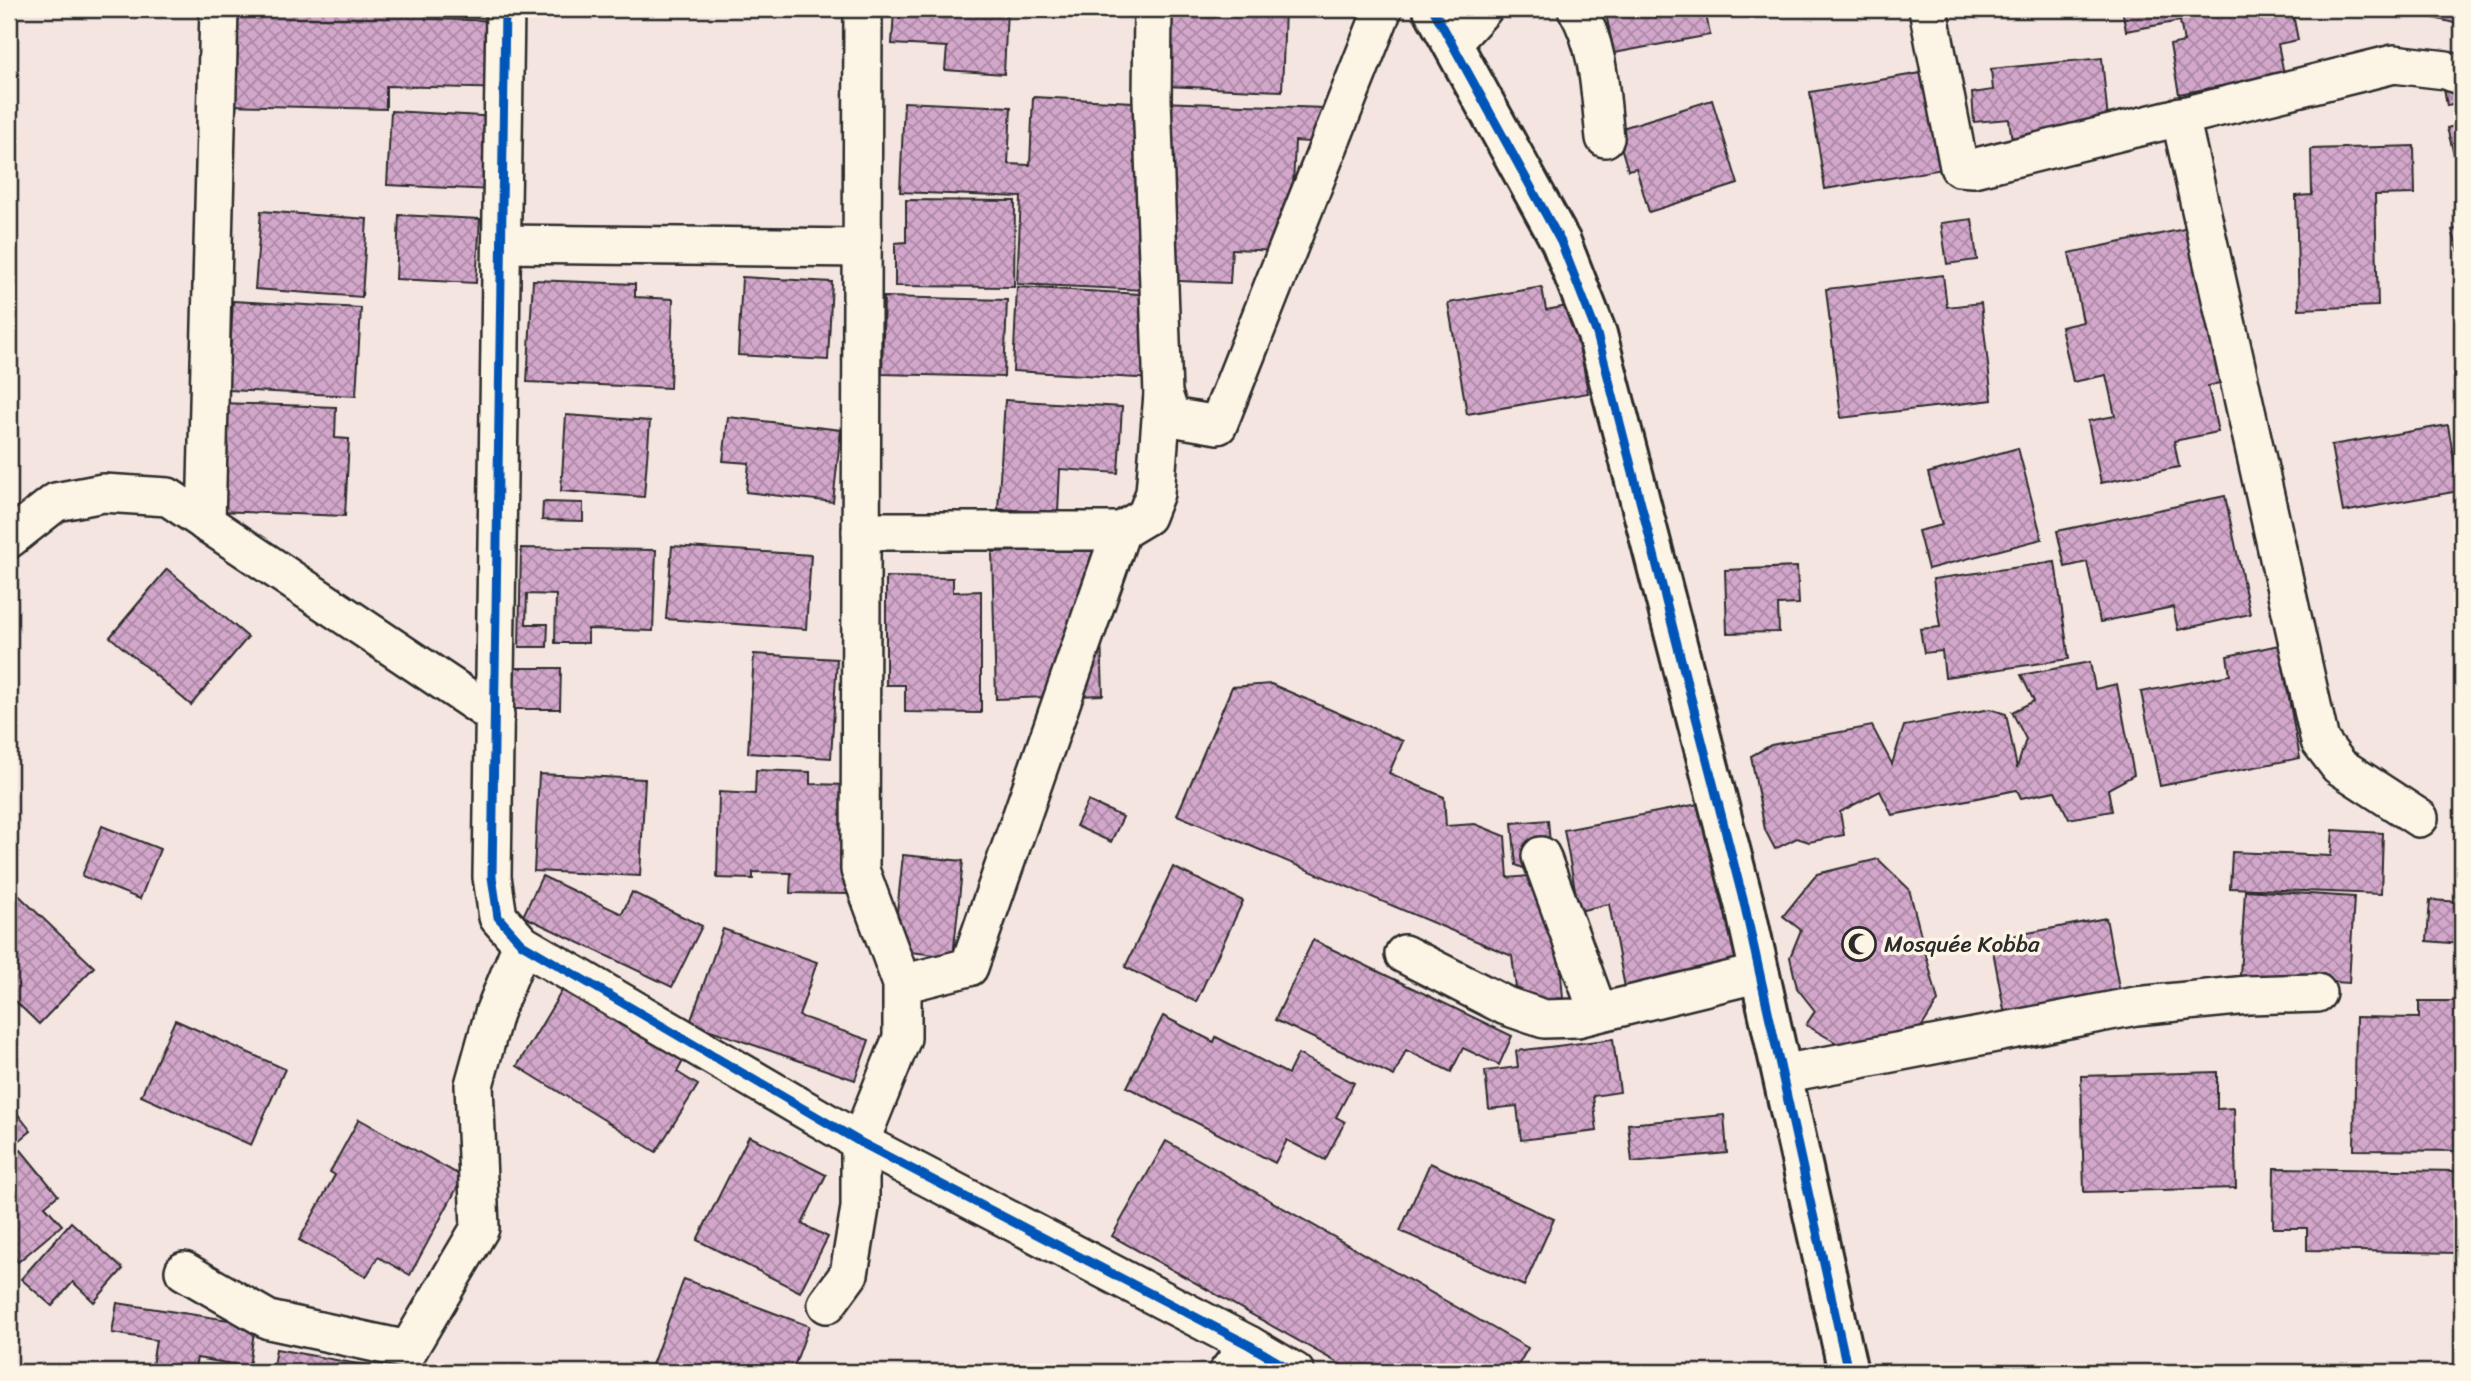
<svg xmlns="http://www.w3.org/2000/svg" width="2471" height="1381" font-family="Sriracha,sans-serif">
	<defs>
		<pattern id="building-cross-hatch" width="8" height="8" patternUnits="userSpaceOnUse" patternTransform="scale(1.75)"><rect width="8" height="8" fill="#d3a7cb"/><path d="M0 0l8 8M0 8l8-8" fill="none" stroke="#ab88a5"/></pattern>
	</defs>
	<rect width="100%" height="100%" fill="#f4e5e0"/>
	<filter id="ink" filterUnits="userSpaceOnUse"><feTurbulence type="fractalNoise" baseFrequency=".0143" numOctaves="2"/><feDisplacementMap in="SourceGraphic" scale="14" xChannelSelector="R" yChannelSelector="G"/><feConvolveMatrix kernelMatrix="1 2 1 2 8 2 1 2 1" color-interpolation-filters="sRGB"/></filter>
	<g filter="url(#ink)">
		<g fill="url(#building-cross-hatch)" stroke="#2b2b2b" stroke-width="2">
			<path d="M228,9h199l-1,10 88,2 -1,68 -127,-3v23l-160,-4z"/>
			<path d="M894,9h113l-3,65 -59,-4 2,-23 -55,-3z"/>
			<path d="M1169,9h116l-3,82 -117,-5z"/>
			<path d="M1605,9h100l5,26 -96,18z"/>
			<path d="M2122,9h170l6,31 -20,4 6,30 -105,20 -9,-49 14,-3 -4,-21 -54,10z"/>
			<path d="M2398,9h64v16z"/>
			<path d="M2102,58l7,73 -97,10 -3,-22 -35,3 -2,-29 21,-3 -2,-21z"/>
			<path d="M1927,72l16,97 -118,20 -15,-97z"/>
			<path d="M2462,79v24l-15,3 -4,-23z"/>
			<path d="M1033,97l120,6 -8,187 -128,-6 4,-87 -121,-5 4,-90 107,5 -3,57 22,1z"/>
			<path d="M1712,100l26,84 -89,28 -13,-44 -8,2 -12,-40z"/>
			<path d="M1160,102l165,6 -2,35 -28,-2 -2,46 16,1 -2,64 -75,-3 -2,34 -77,-3z"/>
			<path d="M391,111l127,7 -4,73 -127,-6z"/>
			<path d="M2462,124v53h-2l-13,-49z"/>
			<path d="M2414,146l1,48 -40,1 3,111 -79,3 -3,-113 16,-1 -1,-46z"/>
			<path d="M906,200l109,1 -1,86 -119,-1v-43l11,-1z"/>
			<path d="M261,211l106,8 -5,78 -107,-8z"/>
			<path d="M399,215l81,4 -4,64 -80,-4z"/>
			<path d="M1972,219l5,41 -30,4 -6,-41z"/>
			<path d="M2194,227l29,155 -15,4 10,46 -44,9 5,26 -78,16 -13,-62 27,-5 -9,-41 -33,7 -12,-55 22,-5 -14,-69z"/>
			<path d="M2462,227v35l-10,-32z"/>
			<path d="M1943,275l4,32 34,-4 11,97 -151,18 -15,-129z"/>
			<path d="M742,277l90,5 -4,78 -90,-5z"/>
			<path d="M533,280l102,4v13l38,2 -3,89 -143,-6z"/>
			<path d="M1017,287l141,8 -4,84 -141,-8z"/>
			<path d="M1542,287l4,23 27,-5 15,88 -121,21 -19,-111z"/>
			<path d="M884,297l123,3 -3,77 -122,-3z"/>
			<path d="M233,301l128,7 -5,88 -128,-6z"/>
			<path d="M1005,400l117,7 -4,66 -58,-4 -2,44 -60,-4z"/>
			<path d="M221,403l115,4 -1,31 14,1 -4,77 -129,-5z"/>
			<path d="M566,415l84,6 -6,76 -83,-6z"/>
			<path d="M728,417l113,13 -8,72 -87,-10 3,-29 -26,-2z"/>
			<path d="M2448,425l11,66 -116,21 -12,-67z"/>
			<path d="M2018,448l24,91 -114,30 -10,-38 24,-6 -14,-52z"/>
			<path d="M2225,496l25,118 -72,16 -5,-23 -73,15 -13,-60 -22,5 -8,-36z"/>
			<path d="M543,502l40,1v18l-41,-1z"/>
			<path d="M672,546l139,9 -5,74 -140,-10z"/>
			<path d="M521,548l135,2 -3,81 -65,-2v14h-33l1,-48 -29,-1 -1,30h22l-1,23h-28z"/>
			<path d="M1098,548l5,147 -107,4 -4,-147z"/>
			<path d="M2055,562l14,97 -124,18 -3,-26 -18,2 -4,-24 20,-2 -7,-48z"/>
			<path d="M1797,567l2,37 -21,1 1,27 -52,1 -2,-63z"/>
			<path d="M167,569l81,68 -57,68 -81,-68z"/>
			<path d="M886,577l67,1v14l28,-1v122l-76,-1v-27h-19z"/>
			<path d="M2279,645l21,113 -140,28 -19,-94 89,-17 -3,-19z"/>
			<path d="M754,654l83,5 -6,99 -83,-5z"/>
			<path d="M2090,662l5,27 22,-5 17,91 -26,14 4,22 -43,8 -14,-28 -34,7 -4,-8 -125,25 -12,-24 -40,21 4,23 -35,7 -12,-4 -22,11 -10,-19 -14,-74 20,-11 101,-19 20,38 12,-38 86,-17 16,5 11,54 9,-29 -14,-27 22,-11 -13,-26z"/>
			<path d="M511,668h50l-1,41h-48z"/>
			<path d="M1271,684l132,57 -14,32 55,24 2,29 29,-2 30,12 3,42 32,-3 -24,-10 -4,-42 36,-3 15,178 -21,2 -26,-12 -4,-32 -335,-141 55,-128z"/>
			<path d="M756,770l54,2v12l40,1 -3,109 -57,-1 1,-20 -38,-1v7l-36,-1 2,-86 36,2z"/>
			<path d="M539,774l106,5 -5,97 -106,-5z"/>
			<path d="M1088,801l35,16 -12,25 -35,-16z"/>
			<path d="M1714,801l31,162 -118,35 -18,-94 -30,7 -15,-81z"/>
			<path d="M102,826l58,23 -20,50 -58,-23z"/>
			<path d="M2333,830l50,3 -2,61 -151,-6 2,-36 99,4z"/>
			<path d="M903,855l60,6 -10,96 -60,-7z"/>
			<path d="M1878,859l31,30 29,112 -19,30 -67,21 -46,-27 9,-14 -18,-23 -7,-31 11,-27 -18,-14 34,-42z"/>
			<path d="M1173,867l70,34 -47,101 -71,-35z"/>
			<path d="M542,876l80,38 10,-22 70,34 -30,61 -149,-71z"/>
			<path d="M9,886l85,81 -55,57 -30,-29z"/>
			<path d="M2245,890l109,7 -5,86 -109,-7z"/>
			<path d="M2430,900l32,2 -1,42 -34,-3z"/>
			<path d="M2106,918l14,75 -115,22 -14,-75z"/>
			<path d="M723,929l94,33 -18,54 70,24 -14,40 -165,-57z"/>
			<path d="M1313,940l199,96 -13,29 -36,-17 -12,24 -45,-22 -12,26 -119,-56z"/>
			<path d="M569,979l119,73 -11,20 21,13 -42,67 -139,-86z"/>
			<path d="M2419,1001h43v150l-108,-1 2,-133 63,1z"/>
			<path d="M1163,1016l51,26 2,-5 72,37 10,-20 56,29 -18,34 9,5 -20,38 -38,-20 -12,23 -148,-76z"/>
			<path d="M175,1020l110,49 -34,76 -110,-49z"/>
			<path d="M1613,1039l7,53 -27,4 4,35 -76,9 -4,-34 -28,3 -4,-38 33,-4 -2,-16z"/>
			<path d="M2217,1072v37l17,-1 2,80 -152,4 -3,-116z"/>
			<path d="M9,1103l22,28 -22,18z"/>
			<path d="M1724,1115l3,38 -95,9 -4,-38z"/>
			<path d="M359,1119l104,58 -53,98 -32,-18 -12,20 -67,-37 36,-65 -5,-3z"/>
			<path d="M749,1136l77,39 -24,49 26,13 -28,55 -103,-52z"/>
			<path d="M1166,1141l362,207 -14,24h-160l-242,-136z"/>
			<path d="M21,1150l37,45 -13,11 17,19 -44,37 -9,-12v-89z"/>
			<path d="M1430,1163l124,56 -30,67 -124,-55z"/>
			<path d="M2274,1168l184,3 -2,82 -149,-3v-22h-34z"/>
			<path d="M71,1222l52,47 -29,33 -21,-20 -21,24 -31,-27z"/>
			<path d="M684,1279l125,47 -17,46h-121l-19,-7z"/>
			<path d="M117,1303l138,21 -6,43 -52,-9 -3,14h-43l5,-32 -44,-7z"/>
			<path d="M276,1349l93,17 -1,6h-96z"/>
		</g>
		<g fill="none" stroke-linecap="round" stroke-linejoin="round">
			<g stroke="#2b2b2b" stroke-width="42">
				<g id="street">
					<path d="M505,9l-13,868 6,40 24,27 338,198 389,203 46,27"/>
					<path d="M1153,9l-1,90 11,295 8,23 47,8 165,-416"/>
					<path d="M1577,9c23,39 23,85 28,129"/>
					<path d="M1928,9l31,158 14,1 421,-104 52,6 16,6"/>
					<path d="M1452,43l31,-34"/>
					<path d="M2180,116l140,625 19,25 80,52"/>
					<path d="M502,244l360,4"/>
					<path d="M206,523l13,-514"/>
					<path d="M861,531h260l25,-15 9,-23 8,-99"/>
					<path d="M9,539l47,-37 47,-9 65,4 327,219"/>
					<path d="M1541,856l57,156"/>
					<path d="M1404,954l102,52 38,13 33,-1 183,-45"/>
					<path d="M902,984l67,-17 152,-436"/>
					<path d="M1782,1074l354,-68 112,-11 69,-2"/>
					<path d="M184,1271l85,49 139,30 72,-122 -6,-143 20,-72 28,-69"/>
					<path d="M827,1304l22,-30 11,-66v-66l42,-104v-54l-42,-114 3,-861"/>
					<path d="M1228,1372l21,-27"/>
				</g>
			</g>
			<g stroke="#2b2b2b" stroke-width="44">
				<path id="secondary" d="M1433,9l128,233 36,92 148,573 103,465"/>
			</g>
			<use href="#street" stroke="#fcf5e5" stroke-width="37"/>
			<use href="#secondary" stroke="#fcf5e5" stroke-width="38"/>
			<g stroke="#fcf5e5" stroke-width="13">
				<g id="cycleway">
					<path d="M505,9l-13,868 6,40 24,27 338,198 389,203 46,27"/>
					<path d="M1433,9l128,233 36,92 148,573 103,465"/>
				</g>
			</g>
			<use href="#cycleway" stroke="#0057b8" stroke-width="9"/>
		</g>
	</g>
	<defs>
		<g id="mosque-ring" transform="scale(1.75)"><circle r="9.5" fill="#fcf5e5" stroke="#2b2b2b" stroke-width="1.5"/><path d="M3.5-4.9A6 6 0 1 0 3.5 4.9A5 5 0 1 1 3.5-4.9Z" fill="#2b2b2b"/></g>
	</defs>
	<g fill-rule="evenodd">
		<use href="#mosque-ring" x="1859" y="944"/>
	</g>
	<g text-anchor="middle" dominant-baseline="central" stroke-width="7" stroke-linejoin="round" paint-order="stroke">
		<g font-size="23" fill="#2b2b2b" stroke="#fcf5e5" text-anchor="start">
			<text x="1884" y="944">Mosquée Kobba</text>
		</g>
	</g>
	<rect width="2471" height="1381" fill="none" stroke="#fcf5e5" stroke-width="35"/>
	<rect x="18" y="18" width="2436" height="1346" fill="none" stroke="#2b2b2b" stroke-width="2.5" filter="url(#ink)"/>
</svg>
